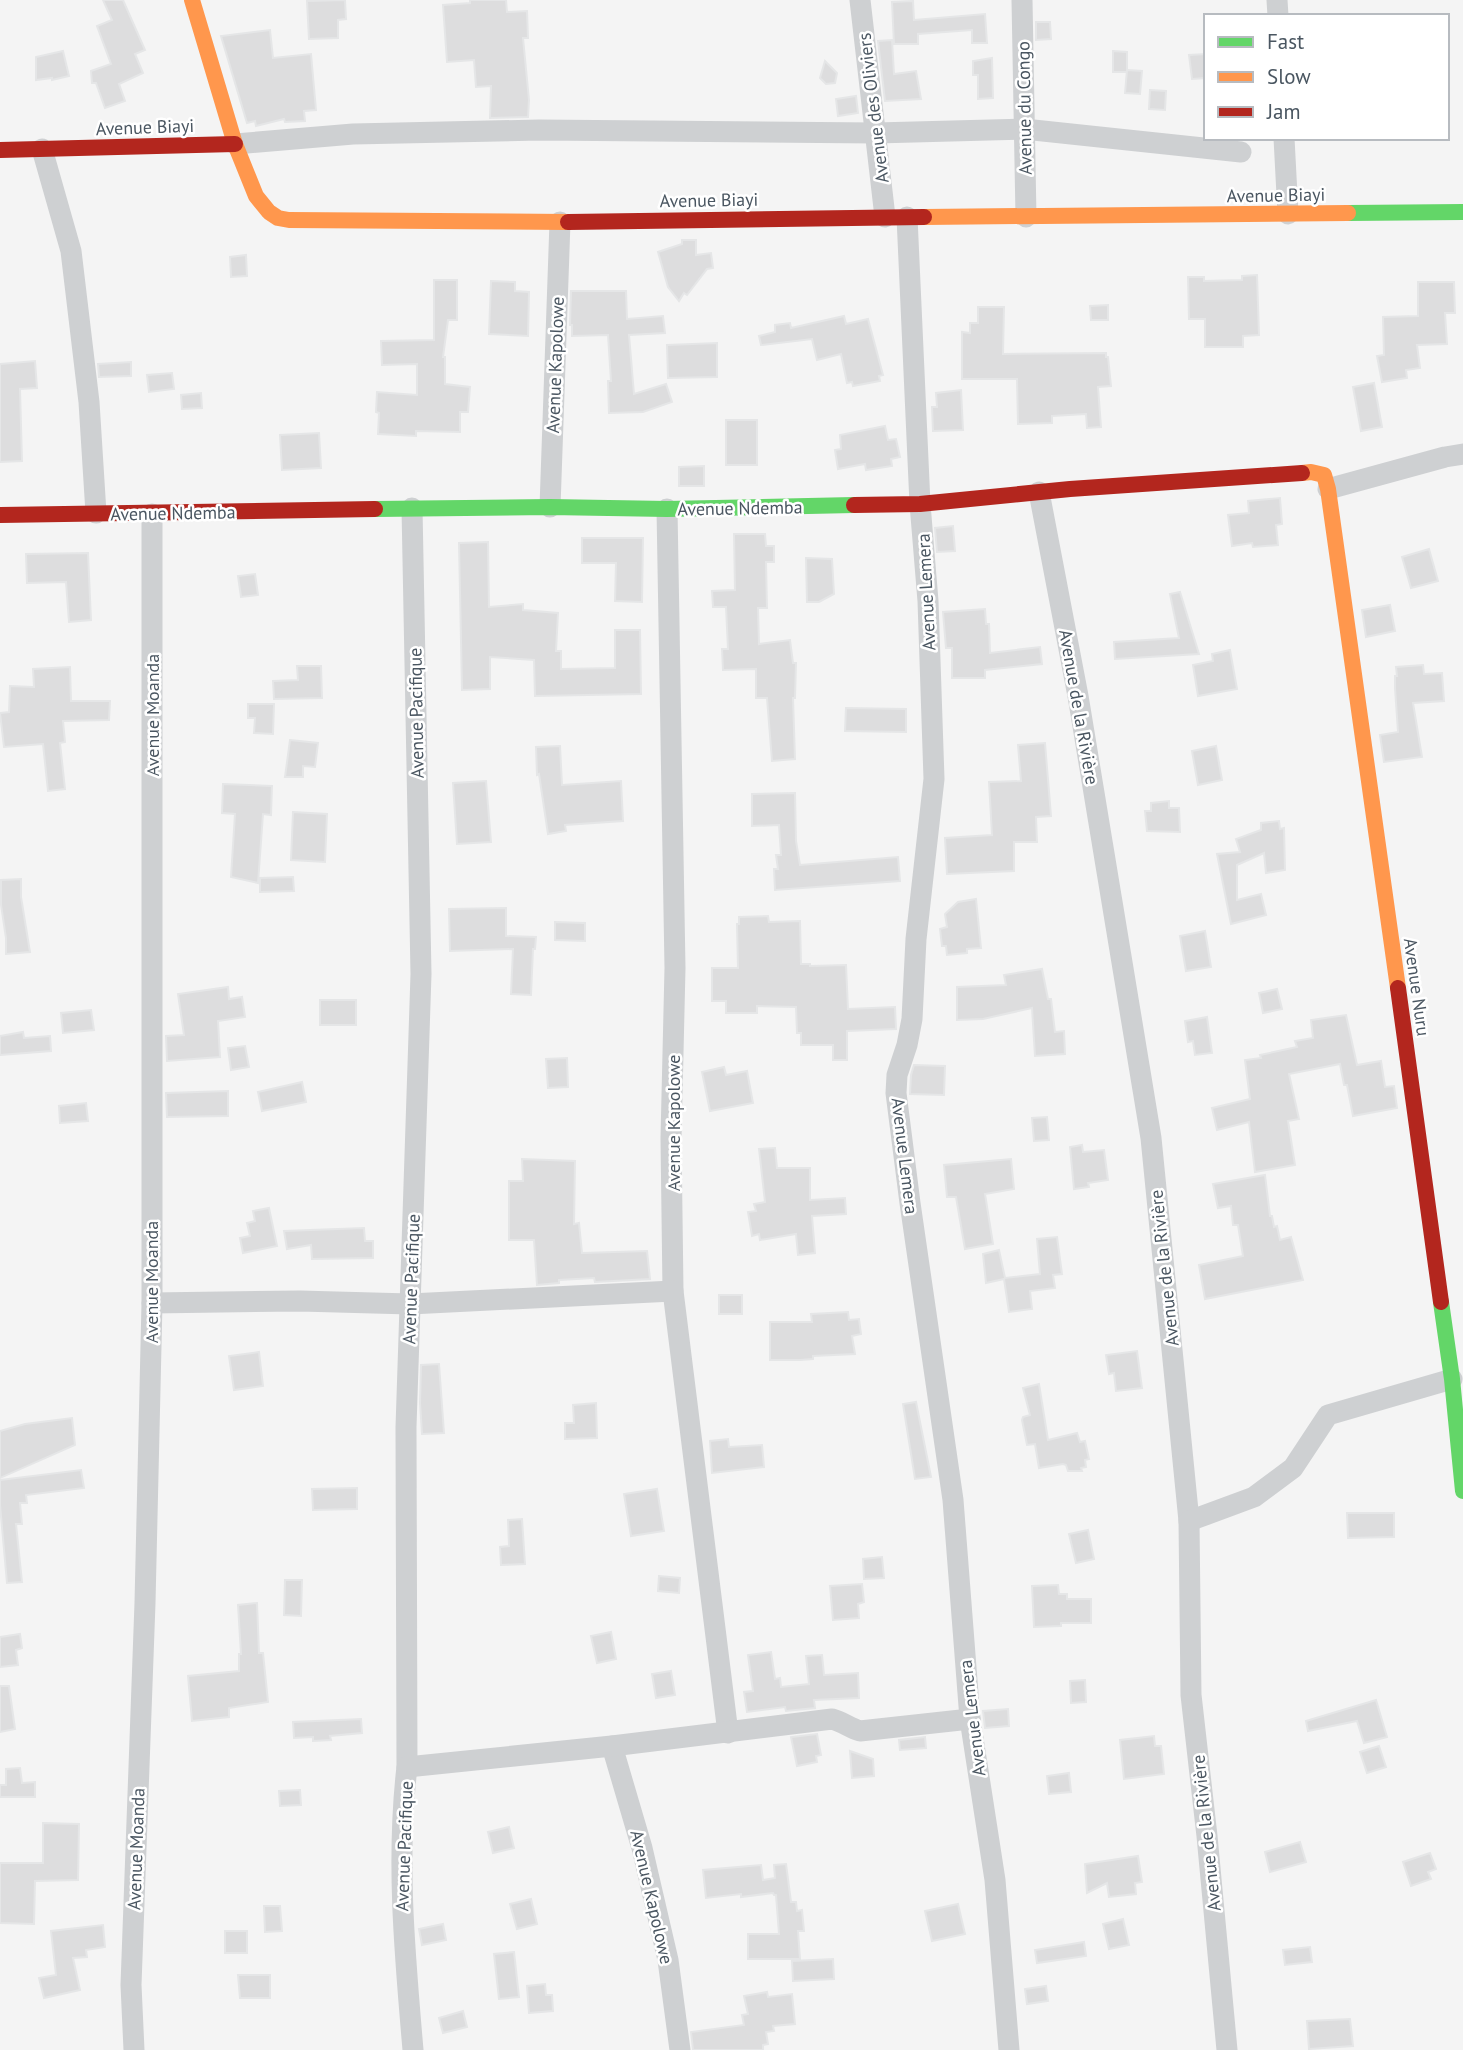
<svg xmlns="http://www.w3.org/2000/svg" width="1463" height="2050" font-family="'PT Sans',sans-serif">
	<rect width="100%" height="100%" fill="#f4f4f4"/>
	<g fill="#ddddde" stroke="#e5e6e7" stroke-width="2">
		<path d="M103,0h20l22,50 -10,4 8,19 -24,11 6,17 -20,7 -9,-25h-4l-1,-12 20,-7 -14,-38 15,-6z"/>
		<path d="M345,0l1,19 -8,1v18l-29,1 -2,-38z"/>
		<path d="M470,0h36l1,12 20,-1 1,27h-5l6,62 -1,17 -38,1 1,-32 -15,1 -2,-27 -27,2 -4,-57 27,-2z"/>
		<path d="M913,1l1,19 71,-6 2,29h-15v-13l-54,4v10h-24l-2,-42z"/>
		<path d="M1036,22h14l1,17 -15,1z"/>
		<path d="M270,30l3,28 38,-4 5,56 -12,1 1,10 -20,1 -1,-3 -28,7 -1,-5 -8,2 -26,-87z"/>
		<path d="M892,40l2,34 22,-3 5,28 -36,2 -7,-60z"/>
		<path d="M63,51l6,25 -17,4v-2l-16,2v-23z"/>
		<path d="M1113,51l14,1v20h-14z"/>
		<path d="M1206,54v24l-14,1 -3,-24z"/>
		<path d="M992,58l1,40 -15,1v-24h-5v-14z"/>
		<path d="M825,61l12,12 -2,10 -9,1 -6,-6z"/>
		<path d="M1127,70l15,1 -2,23 -15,-1z"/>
		<path d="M1150,90l16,1 -1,19 -16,-1z"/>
		<path d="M856,96l2,17 -20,3 -2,-17z"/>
		<path d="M682,240h14v15l15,-2 2,15 -6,1 -20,26 -3,-2 -5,8 -11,-14 -10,-35 24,-8z"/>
		<path d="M246,255l1,21 -16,1 -1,-20z"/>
		<path d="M1257,275l2,60 -16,1v11h-38v-28h-16l-1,-42h16v4l38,-1v-4z"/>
		<path d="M434,280h23v40h-9l-5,37h2v27l25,3 -2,25h-8v20l-44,-1v5l-38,-2 1,-21 -3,-1 1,-20 40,3v-31l-35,1 -1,-24 53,-1z"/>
		<path d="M491,281l24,1v9l14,1 -1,44 -39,-2z"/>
		<path d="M1418,282h36l1,31h-10l2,31 -30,1 3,23 -14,2 1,8 -25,4 -5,-26 7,-1 -1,-38 35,-1z"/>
		<path d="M571,291h55l1,28 36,-3 2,17 -36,2 5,59 32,-10 6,18 -29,10 -34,1 -1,-32h3l-3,-46 -36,1v-11h-2z"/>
		<path d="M1108,305v15h-17l-1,-14z"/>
		<path d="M978,307h26l-1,47 103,-1v4h2l3,29 -13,1 3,40 -14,1 -1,-14 -34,2v7l-34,1 -1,-45h-55v-47l8,1v-10h8z"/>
		<path d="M844,316l2,8 22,-5 15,56 -4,1 1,5 -27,5 -1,-4 -5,1 -6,-29 -24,6 -5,-21 -51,6 -2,-9 16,-4v-7l15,-2 1,5z"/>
		<path d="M717,343v34l-49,1 -1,-33z"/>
		<path d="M35,361l2,27 -17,1 2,72 -22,1v-98z"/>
		<path d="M131,362v14l-32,1 -1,-13z"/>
		<path d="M172,373l2,16 -25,3 -2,-17z"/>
		<path d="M1374,383l8,44 -21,4 -8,-44z"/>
		<path d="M961,390l2,40 -30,1 -1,-24h5l-1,-14z"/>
		<path d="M201,393l1,15 -20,1 -1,-14z"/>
		<rect x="726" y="420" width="31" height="45"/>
		<path d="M885,426l3,14 8,-1 4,18 -9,2 1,7 -26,4 -1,-6 -27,5 -3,-19 6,-1 -1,-14z"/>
		<path d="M319,433l2,35 -39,2 -2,-35z"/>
		<path d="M704,466v20h-25v-19z"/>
		<path d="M1280,498l2,26 -6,1 2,20 -25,2 -1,-4 -20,3 -4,-31 21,-2 -1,-12z"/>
		<path d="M953,526l2,25 -18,1 -2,-24z"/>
		<path d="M734,534h31l1,12h8v16h-8l1,46h-9l1,36 31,-4 3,23h3l-1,35h-2l2,61 -23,2 -5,-63h-11v-29l-33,1 -1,-21h6l-2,-42h-13l-1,-16 23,-1z"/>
		<path d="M582,538h61l-1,64 -27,-1 1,-38h-34z"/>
		<path d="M488,542l1,65 34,-3v6l35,3 -2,38h5v18l54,-1v-38h25l1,64 -106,2 -1,-36 -44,-3v32l-28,1 -3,-147z"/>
		<path d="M1429,549l9,32 -27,7 -9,-31z"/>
		<path d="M88,553l3,67 -22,2 -3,-40 -39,1 -1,-29z"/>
		<path d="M806,558l26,1 2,35 -15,8h-12z"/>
		<path d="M255,574l3,21 -17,2 -3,-21z"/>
		<path d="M1180,592l19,62 -84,5 -1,-17 65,-4 -9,-44z"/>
		<path d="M1390,605l5,26 -29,6 -4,-27z"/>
		<path d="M985,609l1,15h3l1,29 50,-6 2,17 -57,6v8h-33v-30h-6l-3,-36z"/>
		<path d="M1230,650l7,39 -39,7 -5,-31 20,-4 -1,-7z"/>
		<path d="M1423,665l1,9 18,-1 2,28 -31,2 9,54 -38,5 -4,-27 18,-3 -3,-44v-12h2l-1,-9z"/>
		<path d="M297,666h24l1,32 -48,1 -1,-18 25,-1z"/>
		<path d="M70,667l1,34h39l-1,19 -46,1 2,21 -5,1 5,46 -17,2 -5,-47 -39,3 -4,-34 9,-1 1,-26 24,1 -1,-18z"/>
		<path d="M248,704h26l-1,30 -19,-1 1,-15h-7z"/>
		<path d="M846,708l60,1v23l-61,-1z"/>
		<path d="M290,740l28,3 -3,24 -12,-1v11h-18z"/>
		<path d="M1045,743l6,73 -15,1 1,25h-23v29l-67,3 -2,-36 47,-3 -3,-53 32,-1 -3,-36z"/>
		<path d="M560,746l2,39 59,-4 2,40 -58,4 1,6 -18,3 -9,-60 -2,1 -1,-28z"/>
		<path d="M1216,746l6,34 -24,5 -6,-34z"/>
		<path d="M486,781l5,61 -34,2 -4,-61z"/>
		<path d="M223,784l49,2 -1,29 -8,-1 -5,69 -27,-6 4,-63 -13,-1z"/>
		<path d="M795,793l1,48 4,24 98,-8 2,24 -125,9 -1,-21h4l-2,-14h5l-2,-30 -27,1v-32z"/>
		<path d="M1169,801v7h10l1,24 -33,-1 -2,-20h6v-8z"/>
		<path d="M293,812l34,2 -2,48 -34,-2z"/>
		<path d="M1279,821l1,8 4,-1 1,42 -19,3 -2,-20 -27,12v35l24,-6 5,21 -35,9 -14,-70 23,-2 -4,-13 25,-9v-7z"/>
		<path d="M293,877l1,14 -34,1v-14z"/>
		<path d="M21,879v18l9,55 -24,2v-16l-5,-33v-25z"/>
		<path d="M976,899l5,49 -14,1v4l-20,2 -1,-9h-4l-2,-17 7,-2 -2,-13 13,-12z"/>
		<path d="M506,908v28l30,1 -1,12h-2l-2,46 -20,-1 2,-45 -63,2 -1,-42z"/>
		<path d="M768,916l1,6 31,-1 1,43h9v2l36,-1 2,44 47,-2 1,22 -49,2v29h-14v-15h-32v-12h-4l-1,-26 -39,-1v7h-31v-12h-14v-33h26l-1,-44h2v-7z"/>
		<path d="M555,922l30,1v18l-30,-1z"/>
		<path d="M1205,931l6,36 -25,4 -6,-35z"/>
		<path d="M1042,969l6,30h3l4,33 9,-1 1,23 -30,2 -3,-48 -49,11 -26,1v-33l49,-2 -2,-10z"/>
		<path d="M228,987l1,12 13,-2 3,20 -27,4 2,36 -53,4 -1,-25 18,-1 -6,-41z"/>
		<path d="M1277,989l5,20 -19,4 -4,-20z"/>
		<rect x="320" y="1000" width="36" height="25"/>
		<path d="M91,1010l3,20 -31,3 -2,-20z"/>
		<path d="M1346,1015l11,50 24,-4 4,26 9,-1 3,22 -44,8 -6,-31h-3l-4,-21 -51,10 10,45 -11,2 7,44 -40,7 -6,-50 -32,8 -5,-22 38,-9 -5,-39 16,-2 -1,-3 37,-8 -2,-6 18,-3 -2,-18z"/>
		<path d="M1207,1017l5,36 -17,2 -2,-14 -5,1 -3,-21z"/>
		<path d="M23,1032l1,6 26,-2 1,15 -51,4v-19z"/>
		<path d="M245,1046l4,21 -18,3 -3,-22z"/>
		<path d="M567,1058l1,29 -20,1 -2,-29z"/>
		<path d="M914,1065l31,1 -1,29 -34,-1 1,-19z"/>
		<path d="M724,1067l2,8 21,-4 6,32 -43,8 -8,-39z"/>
		<path d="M302,1082l4,20 -44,9 -4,-19z"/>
		<path d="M228,1091v25l-61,1 -1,-24z"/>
		<path d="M86,1103l2,18 -28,2 -1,-17z"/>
		<path d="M1047,1117l2,23 -15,1 -2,-23z"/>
		<path d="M1082,1145l1,7 21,-2 4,30 -20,3 1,4 -15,2 -4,-42z"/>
		<path d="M775,1148l2,20h33v32l35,-2 1,16 -34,2 3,37 -17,2 -2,-21 -36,6 -1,-6 -7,2 -4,-24 8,-1 -2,-7 11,-2 -6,-53z"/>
		<path d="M522,1159l53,2 -1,63 5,-1 3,30 65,-2 3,28 -55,3 -1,-4 -35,2v3l-22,2 -3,-45h-25v-59h14z"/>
		<path d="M1011,1159l3,30 -29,5 8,50 -28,5 -9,-52h-9l-3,-32z"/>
		<path d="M1265,1175l5,41h2l2,11 3,-1 3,14 11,-3 12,43 -98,19 -6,-34 44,-9 -5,-31h-5l-2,-19 -13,2 -5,-24z"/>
		<path d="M269,1208l8,38 -34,7 -3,-15 10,-2 -3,-13 8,-2 -2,-10z"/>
		<path d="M364,1228l1,13h8v17l-61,1 -1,-14 -24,4 -3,-18z"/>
		<path d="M1057,1237l5,37 -9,1 2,13 -25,3 2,18 -23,3 -5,-33 -18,4 -3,-29 16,-4 6,28 35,-4 -3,-35z"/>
		<rect x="719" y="1295" width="23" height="19"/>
		<path d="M848,1312l1,8 10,-1 2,15 -9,2 3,18 -42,2v3l-13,1h-30v-38h42l-1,-8z"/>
		<path d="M1137,1351l5,37 -26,3 -2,-18 -5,1 -3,-19z"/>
		<path d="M259,1352l4,34 -29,4 -5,-34z"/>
		<path d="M439,1364l5,69 -22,1 -2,-31 1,-38z"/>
		<path d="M1039,1384l9,56 29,-7 3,9 5,-1 4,18 -4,1 1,7 -5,1 1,3h-14l-2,-6 -3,-1 -24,4 -4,-24 -8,1 -5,-25 1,-3 7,-2 -7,-27z"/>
		<path d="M916,1402l15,75 -16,2 -12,-75z"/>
		<path d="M596,1403l1,35 -32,1v-16h9l-1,-18z"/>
		<path d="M72,1418l3,27 -75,33v-47l25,-7z"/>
		<path d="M728,1439l1,8 33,-2 2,22 -52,6 -2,-32z"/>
		<path d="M81,1470l3,18 -58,7 1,8h-7l2,21h-6l6,58 -15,1 -7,-78v-25z"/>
		<path d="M357,1488v21l-44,1 -1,-21z"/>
		<path d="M657,1489l7,42 -33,5 -7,-42z"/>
		<path d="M1347,1513h47v24l-46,1z"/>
		<path d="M522,1519l3,45 -24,1 -1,-18 9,-1 -1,-26z"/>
		<path d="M1088,1530l6,29 -18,4 -7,-29z"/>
		<path d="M882,1557l2,21 -20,1 -1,-20z"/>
		<path d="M659,1576l21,2 -1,15 -21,-2z"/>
		<path d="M285,1580h17l-1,36 -17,-1z"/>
		<path d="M862,1584l2,18 -6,2 1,14 -26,2 -3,-34z"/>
		<path d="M1058,1585l1,9h8v5h24v24h-30v3l-27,1 -2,-41z"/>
		<path d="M257,1603l2,50h4l5,49 -39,6v9l-37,4 -4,-45 51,-5v-17h2l-3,-49z"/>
		<path d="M611,1632l5,27 -19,4 -6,-27z"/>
		<path d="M20,1634l2,14 -6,2 2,15 -18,2v-30z"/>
		<path d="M771,1652l4,27 5,-1 1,9 28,-3 -3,-28 16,-1 2,20 34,-2 1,25 -45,2 1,8 -29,3 -1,-4 -38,5 -3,-20 9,-1 -5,-36z"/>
		<path d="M671,1671l4,24 -19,3 -4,-24z"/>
		<path d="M1085,1680l1,22 -15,1 -1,-22z"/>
		<path d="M0,1686h9l6,43 -15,3z"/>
		<path d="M1376,1700l11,37 -23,6 -7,-22 -49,10 -2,-10z"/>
		<path d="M1008,1709l1,17 -24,2 -2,-17z"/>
		<path d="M361,1719l1,14 -32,3 1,4 -18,1v-4l-19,1 -1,-16z"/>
		<path d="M817,1734l4,21 -5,1 1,6 -20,4 -6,-29z"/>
		<path d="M1154,1736l1,10h6l3,28 -40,5 -4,-39z"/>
		<path d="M925,1737l1,11 -26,2 -1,-10z"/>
		<path d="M1379,1746l7,21 -19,6 -7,-21z"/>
		<path d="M850,1751l23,8 1,17 -22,2z"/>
		<path d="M20,1768l2,15 13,-1v15h-35v-12h6v-16z"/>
		<path d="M1069,1773l2,19 -22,2 -2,-18z"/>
		<path d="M300,1790l1,15 -21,1 -1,-15z"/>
		<path d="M43,1823l36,1 -1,56 -43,1 -1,43 -34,-1v-60h43z"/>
		<path d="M509,1827l5,21 -21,5 -5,-21z"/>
		<path d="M1300,1842l6,20 -36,10 -5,-20z"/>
		<path d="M1430,1853l6,16 -8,3 3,7 -20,7 -8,-24z"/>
		<path d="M1138,1856l4,26 -7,1 1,11 -27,3 -2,-14 -20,10 -2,-29z"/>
		<path d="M786,1864l5,38h5l1,9 5,-1 2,21h-6l2,28h-52v-25h31l-3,-39h-2l-1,-2 -32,4v-3l-35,4 -3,-28 58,-5 2,15 12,-2 -1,-13z"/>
		<path d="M531,1899l6,25 -20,5 -7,-25z"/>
		<path d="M958,1904l7,30 -33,7 -7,-30z"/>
		<path d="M264,1906h16l2,25 -17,1z"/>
		<path d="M1123,1919l6,26 -20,4 -6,-25z"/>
		<path d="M443,1924l3,16 -24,5 -3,-16z"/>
		<path d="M103,1925l2,22 -19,3 1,7 -14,1 7,32 -36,8 -5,-20 17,-3 -5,-44z"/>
		<rect x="225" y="1931" width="22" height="22"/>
		<path d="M1084,1942l2,14 -49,7 -2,-13z"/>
		<path d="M1310,1947l2,15 -27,3 -2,-15z"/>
		<path d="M514,1952l5,45 -20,2 -5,-45z"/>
		<path d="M833,1959l1,20 -41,2 -1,-20z"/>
		<path d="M238,1975h32v23h-30z"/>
		<path d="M545,1984l1,11h6l1,16 -24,2 -2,-27z"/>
		<path d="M1046,1986l2,15 -21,3 -2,-15z"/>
		<path d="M767,1992l1,5 24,-3 3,30 -22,2 1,5 -8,1 2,12 -5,1v5h-70l-2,-18 53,-7 -2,-10 6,-1 -4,-18z"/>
		<path d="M463,2011l4,16 -24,6 -4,-15z"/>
		<path d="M1350,2019l3,27 -44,3 -2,-28z"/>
	</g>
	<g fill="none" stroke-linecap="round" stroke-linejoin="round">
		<g stroke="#ced0d2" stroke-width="21">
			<path d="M860,0l25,217"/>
			<path d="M1022,0l4,217"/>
			<path d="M1277,0l1,16"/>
			<path d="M1284,138l4,76"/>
			<path d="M235,144l118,-10 186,-4 337,3 148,-4 217,23"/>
			<path d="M42,149l29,102 18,151 7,111"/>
			<path d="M907,217l13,287 8,97 6,178 -18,160 -4,80 -5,26 -10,30 -1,18 14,110 43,297 17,219 25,161 14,170"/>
			<path d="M1328,489l117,-32 18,-3"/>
			<path d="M1039,492l39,204 73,442 38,383 2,174 16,141 20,214"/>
			<path d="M550,507l10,-285"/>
			<path d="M412,508l9,466 -15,453 1,340c-11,94 -2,189 6,283"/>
			<path d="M667,509l8,459 -4,170 2,153 55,442"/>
			<path d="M152,1303l148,-2 110,3 263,-13"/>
			<path d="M1189,1521l65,-24 39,-29 35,-53 124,-36"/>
			<path d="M612,1746l30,102 26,112 12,90"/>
			<path d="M407,1767l205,-21 220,-27c11,3 18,9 28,12l110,-12"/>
			<path d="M134,2050l-3,-65 14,-382 7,-300v-789"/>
		</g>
		<g stroke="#63d668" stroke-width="16">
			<path d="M1348,213l115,-1"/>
			<path d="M375,509l175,-2 117,2 187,-4"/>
			<path d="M1441,1302l11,77 11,112"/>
		</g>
		<g stroke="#ff974d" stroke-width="16">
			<path d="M192,0l43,144 21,52 13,16 9,6 11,2 279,2"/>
			<path d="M924,217l424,-4"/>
			<path d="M1302,473l9,-1 13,3 4,14 70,499"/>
		</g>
		<g stroke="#b3261e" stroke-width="16">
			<path d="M0,150l235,-6"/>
			<path d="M568,222l356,-5"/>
			<path d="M854,505l66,-1 150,-15 232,-16"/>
			<path d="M0,515l375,-6"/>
			<path d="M1398,988l43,314"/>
		</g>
	</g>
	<g text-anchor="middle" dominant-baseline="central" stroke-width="5" stroke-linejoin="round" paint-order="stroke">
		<g font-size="18" fill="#4a5661" stroke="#fff">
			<text transform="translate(873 108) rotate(-97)">Avenue des Oliviers</text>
			<text transform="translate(1024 108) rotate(-91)">Avenue du Congo</text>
			<text transform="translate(145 127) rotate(-2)">Avenue Biayi</text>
			<text transform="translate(1276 195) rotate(-1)">Avenue Biayi</text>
			<text transform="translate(709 200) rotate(-1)">Avenue Biayi</text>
			<text transform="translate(555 365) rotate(-88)">Avenue Kapolowe</text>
			<text transform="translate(740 508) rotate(-1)">Avenue Ndemba</text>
			<text transform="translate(173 513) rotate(-1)">Avenue Ndemba</text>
			<text transform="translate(926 592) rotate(-93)">Avenue Lemera</text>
			<text transform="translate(1079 707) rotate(80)">Avenue de la Rivière</text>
			<text transform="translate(416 713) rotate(-91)">Avenue Pacifique</text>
			<text transform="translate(152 715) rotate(-90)">Avenue Moanda</text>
			<text transform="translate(1417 987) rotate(82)">Avenue Nuru</text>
			<text transform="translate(673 1123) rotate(-90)">Avenue Kapolowe</text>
			<text transform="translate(905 1156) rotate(83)">Avenue Lemera</text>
			<text transform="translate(1164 1268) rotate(-96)">Avenue de la Rivière</text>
			<text transform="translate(411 1279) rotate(-88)">Avenue Pacifique</text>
			<text transform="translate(151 1282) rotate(-90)">Avenue Moanda</text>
			<text transform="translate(972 1718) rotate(-97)">Avenue Lemera</text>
			<text transform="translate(1206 1833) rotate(-96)">Avenue de la Rivière</text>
			<text transform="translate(404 1846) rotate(-88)">Avenue Pacifique</text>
			<text transform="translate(136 1849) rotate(-88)">Avenue Moanda</text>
			<text transform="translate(652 1897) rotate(77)">Avenue Kapolowe</text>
		</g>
	</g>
	<rect x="1204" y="14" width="245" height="126" fill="#ffffff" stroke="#b7bbc0" stroke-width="2"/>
	<rect x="1218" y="37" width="35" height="10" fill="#63d668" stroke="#b7bbc0" stroke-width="2"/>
	<text x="1267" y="49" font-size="21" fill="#4a5661">Fast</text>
	<rect x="1218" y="72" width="35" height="10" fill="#ff974d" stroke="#b7bbc0" stroke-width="2"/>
	<text x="1267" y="84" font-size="21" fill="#4a5661">Slow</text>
	<rect x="1218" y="107" width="35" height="10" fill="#b3261e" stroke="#b7bbc0" stroke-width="2"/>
	<text x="1267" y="119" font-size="21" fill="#4a5661">Jam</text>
</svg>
